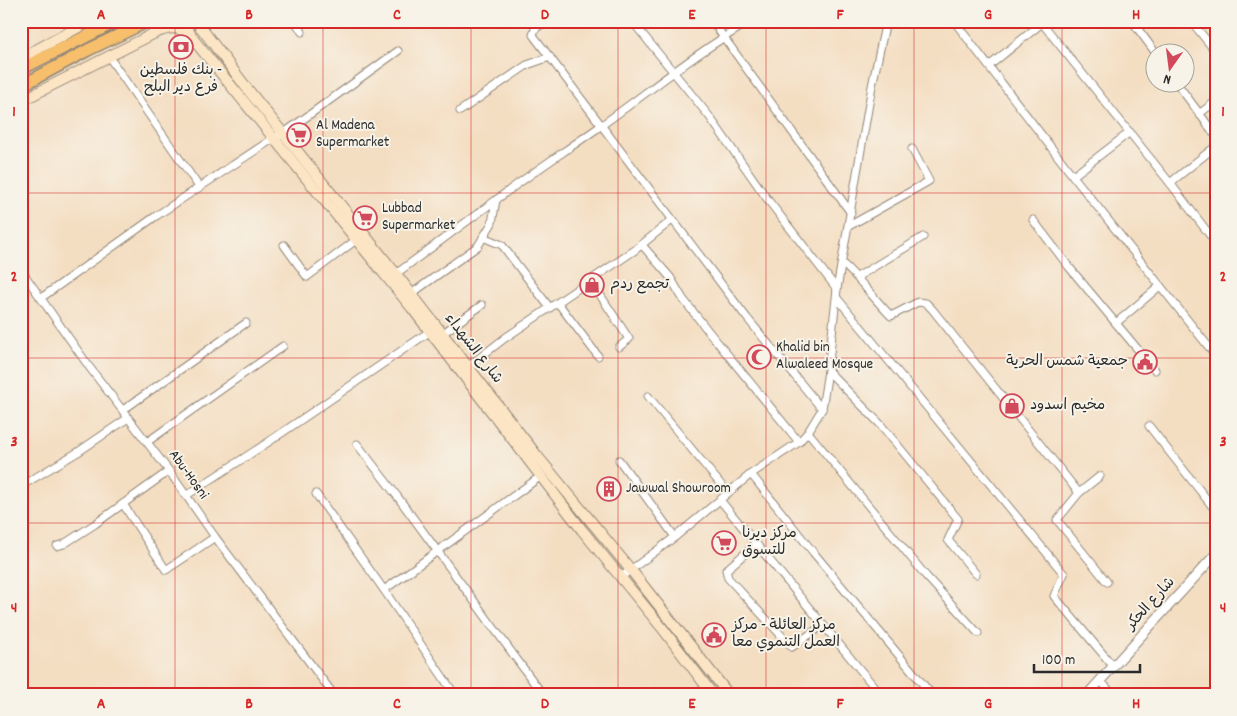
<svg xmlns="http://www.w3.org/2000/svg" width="1237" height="716" font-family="Dekko,'Playpen Sans Arabic',sans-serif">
	<rect width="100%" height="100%" fill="#f7f3e8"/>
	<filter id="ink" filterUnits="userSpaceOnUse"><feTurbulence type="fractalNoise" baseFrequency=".02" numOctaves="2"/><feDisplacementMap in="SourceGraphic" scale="10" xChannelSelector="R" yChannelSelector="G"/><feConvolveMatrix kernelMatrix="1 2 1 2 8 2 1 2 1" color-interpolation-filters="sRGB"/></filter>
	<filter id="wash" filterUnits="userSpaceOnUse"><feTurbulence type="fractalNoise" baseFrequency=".0096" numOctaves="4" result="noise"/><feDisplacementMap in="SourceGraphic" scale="20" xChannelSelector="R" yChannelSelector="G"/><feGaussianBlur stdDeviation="1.12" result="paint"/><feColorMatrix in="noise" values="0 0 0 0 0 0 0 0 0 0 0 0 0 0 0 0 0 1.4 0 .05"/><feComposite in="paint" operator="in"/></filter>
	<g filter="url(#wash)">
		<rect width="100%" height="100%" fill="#f4dec2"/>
	</g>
	<g filter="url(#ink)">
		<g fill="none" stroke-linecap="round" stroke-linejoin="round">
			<g stroke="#908476" stroke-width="9">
				<g id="minor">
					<path d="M295,21l7,11"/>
					<path d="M546,21l-11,8 -2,6 214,283 75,91"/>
					<path d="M632,21l77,95 59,84 69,89"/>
					<path d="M712,21l139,192"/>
					<path d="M954,21l119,155 143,180"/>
					<path d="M1132,21l23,31"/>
					<path d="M1191,21l25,31"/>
					<path d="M109,57l90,130"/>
					<path d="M989,66l53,-43 128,160 46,60"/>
					<path d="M1176,82l40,54"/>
					<path d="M460,111l67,-46 23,-8"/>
					<path d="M1199,114l17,-13"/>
					<path d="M1073,176l57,-44"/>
					<path d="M1170,183l46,-37"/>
					<path d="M1033,220l36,47 86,103"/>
					<path d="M849,226l80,-45 -17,-32"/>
					<path d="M483,237l19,8 48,63"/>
					<path d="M284,245l23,32 49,-37"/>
					<path d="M642,245l28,32 13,22 26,33 90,110"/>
					<path d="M842,263c18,16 32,36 49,53l27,-14 8,1 6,6 147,184 -22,27 50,62"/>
					<path d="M21,270l69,98 79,103 46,66 119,158"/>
					<path d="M393,276l103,-76"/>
					<path d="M857,277l66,-40"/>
					<path d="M591,281l38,58 -10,8"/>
					<path d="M411,294l67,-48 14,-23 4,-23c34,-26 71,-50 106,-75 49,-35 96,-74 149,-104"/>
					<path d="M41,298l115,-82 118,-78 10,-5 114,-82"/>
					<path d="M837,298l227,276 -10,22 59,70"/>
					<path d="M558,303l40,53"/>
					<path d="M1116,323l44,-37"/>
					<path d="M442,334l40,-29"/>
					<path d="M465,369l40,-31 130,-88 37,-30"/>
					<path d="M828,371l53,54 77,94 -10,21 28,34"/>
					<path d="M648,396l79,96"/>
					<path d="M123,410l123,-87"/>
					<path d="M1149,426l67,85"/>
					<path d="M808,432l118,144 52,57"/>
					<path d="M147,442l136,-96"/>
					<path d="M357,444l40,52 146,199"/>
					<path d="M619,460l56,77"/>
					<path d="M751,474l62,78 119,143"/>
					<path d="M21,486l57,-34 50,-34"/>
					<path d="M1079,493l21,-17"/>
					<path d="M316,494l68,96 71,105"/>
					<path d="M187,495l80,-52 162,-111"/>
					<path d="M720,500l161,195"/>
					<path d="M123,504l43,66 49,-33"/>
					<path d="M756,544l-30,26 2,8 64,69 31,-22"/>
					<path d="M57,546l7,-2 31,-20 74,-53"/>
					<path d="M621,577l54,-40 76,-63 48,-32 9,-10 14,-23 6,-38 9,-82 35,-203 14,-65"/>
					<path d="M384,590l157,-114"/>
					<path d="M1100,680l13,15"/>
				</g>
			</g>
			<g stroke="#908476" stroke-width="11">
				<path id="tertiary" d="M1087,695l129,-141"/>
			</g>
			<g stroke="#908476" stroke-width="12">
				<g id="secondary">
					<path d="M183,21l10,18 219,269 170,222 81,99 50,66"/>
					<path d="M196,21l53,70 147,183 142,183 93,113 98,125"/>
					<path d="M21,58l69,-37"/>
					<path d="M21,101l134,-68c13,-5 22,-8 34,2"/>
				</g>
			</g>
			<g stroke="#908476" stroke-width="14">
				<g id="trunk">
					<path d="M21,69l96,-48"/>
					<path d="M21,86l67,-36 60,-29"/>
				</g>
			</g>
			<use href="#minor" stroke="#fff" stroke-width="7"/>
			<use href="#tertiary" stroke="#fff" stroke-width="9"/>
			<use href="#secondary" stroke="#fce5c4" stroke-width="10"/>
			<use href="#trunk" stroke="#f7bf6c" stroke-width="11"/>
		</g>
	</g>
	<path fill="none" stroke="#d62828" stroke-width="1" stroke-opacity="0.55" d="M175,21v674M323,21v674M471,21v674M618,21v674M766,21v674M914,21v674M1062,21v674M21,193h1195M21,358h1195M21,523h1195"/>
	<defs>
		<g id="bank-ring" transform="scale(1.25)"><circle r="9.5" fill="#f7f3e8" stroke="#d1495b" stroke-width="1.5"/><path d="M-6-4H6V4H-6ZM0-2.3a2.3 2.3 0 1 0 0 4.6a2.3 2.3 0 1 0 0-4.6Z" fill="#d1495b"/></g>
		<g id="supermarket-ring" transform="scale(1.25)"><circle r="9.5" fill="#f7f3e8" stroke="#d1495b" stroke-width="1.5"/><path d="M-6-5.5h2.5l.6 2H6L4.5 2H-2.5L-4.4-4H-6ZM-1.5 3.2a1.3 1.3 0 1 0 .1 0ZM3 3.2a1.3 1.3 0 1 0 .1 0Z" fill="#d1495b"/></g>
		<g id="shop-ring" transform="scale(1.25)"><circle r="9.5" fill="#f7f3e8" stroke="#d1495b" stroke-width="1.5"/><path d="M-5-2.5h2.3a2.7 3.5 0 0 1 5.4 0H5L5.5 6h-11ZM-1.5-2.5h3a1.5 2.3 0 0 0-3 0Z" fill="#d1495b"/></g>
		<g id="mosque-ring" transform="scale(1.25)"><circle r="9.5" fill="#f7f3e8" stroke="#d1495b" stroke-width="1.5"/><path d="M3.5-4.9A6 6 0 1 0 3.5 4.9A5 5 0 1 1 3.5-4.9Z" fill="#d1495b"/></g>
		<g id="civic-ring" transform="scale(1.25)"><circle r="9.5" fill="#f7f3e8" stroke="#d1495b" stroke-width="1.5"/><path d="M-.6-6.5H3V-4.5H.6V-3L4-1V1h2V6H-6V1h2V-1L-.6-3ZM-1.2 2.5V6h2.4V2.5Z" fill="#d1495b"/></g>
		<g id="building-ring" transform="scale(1.25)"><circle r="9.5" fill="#f7f3e8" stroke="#d1495b" stroke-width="1.5"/><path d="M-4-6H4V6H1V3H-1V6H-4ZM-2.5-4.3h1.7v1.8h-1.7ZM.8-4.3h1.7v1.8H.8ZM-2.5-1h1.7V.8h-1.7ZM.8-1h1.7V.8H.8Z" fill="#d1495b"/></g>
	</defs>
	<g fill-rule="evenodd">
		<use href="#bank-ring" x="181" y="47"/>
		<use href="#supermarket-ring" x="299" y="135"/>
		<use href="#supermarket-ring" x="365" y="218"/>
		<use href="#shop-ring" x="592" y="285"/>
		<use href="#mosque-ring" x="759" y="357"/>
		<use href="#civic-ring" x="1145" y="362"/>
		<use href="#shop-ring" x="1012" y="406"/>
		<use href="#building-ring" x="609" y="489"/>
		<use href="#supermarket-ring" x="724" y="543"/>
		<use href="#civic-ring" x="714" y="635"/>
	</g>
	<g text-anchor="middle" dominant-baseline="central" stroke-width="4" stroke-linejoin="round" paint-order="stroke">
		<g font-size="15" fill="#2b2b2b" stroke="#f7f3e8" text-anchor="start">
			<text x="181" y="71" text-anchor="middle">بنك فلسطين -<tspan x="181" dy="17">فرع دير البلح</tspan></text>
			<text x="316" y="126">Al Madena<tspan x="316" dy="17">Supermarket</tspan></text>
			<text x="382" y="209">Lubbad<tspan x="382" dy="17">Supermarket</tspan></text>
			<text x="610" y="285">تجمع ردم</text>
			<text x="776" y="348">Khalid bin<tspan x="776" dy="17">Alwaleed Mosque</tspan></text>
			<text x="1128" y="362" text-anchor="end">جمعية شمس الحرية</text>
			<text x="1030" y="406">مخيم اسدود</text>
			<text x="626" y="489">Jawwal Showroom</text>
			<text x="742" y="534">مركز ديرنا<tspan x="742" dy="17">للتسوق</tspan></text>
			<text x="732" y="626">مركز العائلة - مركز<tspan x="732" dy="17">العمل التنموي معا</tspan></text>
		</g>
		<g font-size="15" fill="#2b2b2b" stroke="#f7f3e8">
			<text transform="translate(473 349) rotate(52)">شارع الشهداء</text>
			<text transform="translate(188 475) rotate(54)">Abu-Hosni</text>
			<text transform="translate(1151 604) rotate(-48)">شارع الحكر</text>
		</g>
	</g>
	<rect width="1237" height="716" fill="none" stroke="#f7f3e8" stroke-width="55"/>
	<g transform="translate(1170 68) rotate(194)"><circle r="24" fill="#f7f3e8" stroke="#a5a39c"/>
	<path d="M0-4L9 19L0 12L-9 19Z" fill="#d1495b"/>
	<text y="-8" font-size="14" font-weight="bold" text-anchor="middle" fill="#2b2b2b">N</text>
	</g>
	<path d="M1034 664v8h106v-8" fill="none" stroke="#2b2b2b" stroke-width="2.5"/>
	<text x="1042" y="664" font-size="15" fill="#2b2b2b" stroke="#f7f3e8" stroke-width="4" paint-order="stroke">100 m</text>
	<rect x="28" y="28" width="1182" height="660" fill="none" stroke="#d62828" stroke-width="2"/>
	<g font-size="16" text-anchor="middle" font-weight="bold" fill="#d62828">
		<text x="101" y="19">A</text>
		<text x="249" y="19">B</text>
		<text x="397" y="19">C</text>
		<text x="545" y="19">D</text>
		<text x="692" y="19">E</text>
		<text x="840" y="19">F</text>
		<text x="988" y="19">G</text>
		<text x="1136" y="19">H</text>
		<text x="14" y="116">1</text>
		<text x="1223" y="116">1</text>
		<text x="14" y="281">2</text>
		<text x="1223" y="281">2</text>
		<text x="14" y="446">3</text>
		<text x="1223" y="446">3</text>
		<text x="14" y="612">4</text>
		<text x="1223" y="612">4</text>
		<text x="101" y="708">A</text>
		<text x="249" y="708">B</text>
		<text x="397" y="708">C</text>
		<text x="545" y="708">D</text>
		<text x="692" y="708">E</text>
		<text x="840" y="708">F</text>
		<text x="988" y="708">G</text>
		<text x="1136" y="708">H</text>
	</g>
</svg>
